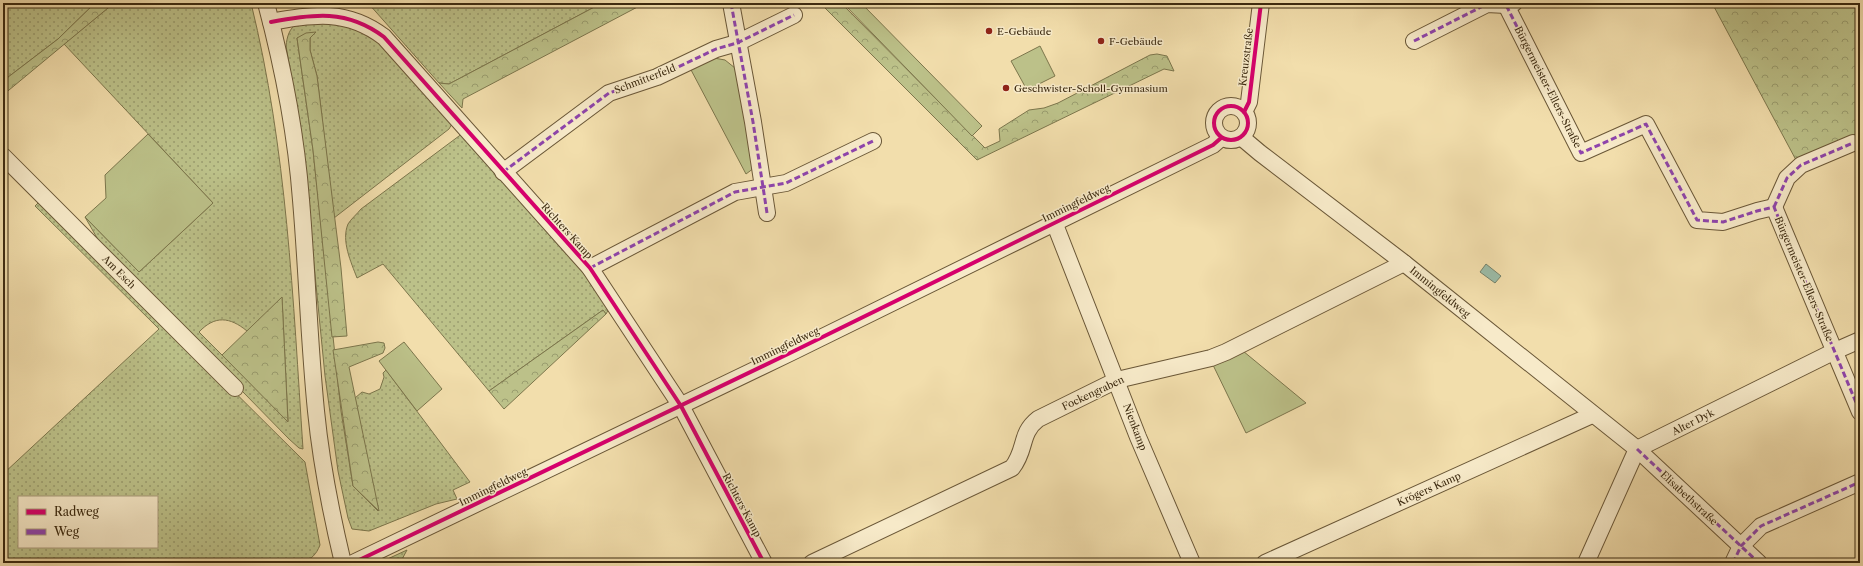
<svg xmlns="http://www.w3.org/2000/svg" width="1863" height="566" font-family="'Libre Caslon Text',serif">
	<defs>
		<pattern id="grass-dots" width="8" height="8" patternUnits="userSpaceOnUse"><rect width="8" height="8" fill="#bcc189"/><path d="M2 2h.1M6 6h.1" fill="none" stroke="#9a9d6f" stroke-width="1.8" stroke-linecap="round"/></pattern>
		<pattern id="forest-crowns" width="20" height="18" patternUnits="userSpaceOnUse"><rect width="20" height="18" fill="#bcc189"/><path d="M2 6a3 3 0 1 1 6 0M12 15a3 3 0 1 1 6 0" fill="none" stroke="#9a9d6f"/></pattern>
	</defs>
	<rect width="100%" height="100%" fill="#f2deac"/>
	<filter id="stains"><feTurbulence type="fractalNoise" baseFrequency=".005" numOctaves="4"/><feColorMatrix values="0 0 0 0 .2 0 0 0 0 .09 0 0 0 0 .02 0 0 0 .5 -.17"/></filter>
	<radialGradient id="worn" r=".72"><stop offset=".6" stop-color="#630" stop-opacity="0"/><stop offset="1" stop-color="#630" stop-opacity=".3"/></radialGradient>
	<g fill="url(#grass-dots)" stroke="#7c764c" fill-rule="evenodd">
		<path d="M3,3h92l-37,36 -55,42z"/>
		<path d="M114,3h137c36,146 42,296 52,446l-4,-1 -10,-9 -185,-189 -19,-33 54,55 74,-69 -149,-159zM282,298l6,123 -89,-89c16,-17 31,-15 48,-1z"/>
		<path d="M368,3h234l-153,81 -10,-1z"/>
		<path d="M338,22l34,11 81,89 -4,7 -115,89 -17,-142 -7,-26v-12h-13l16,112 28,261 12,75 25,25 -23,-113 7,-6 7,2 11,-5 4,-12 -1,-4 3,-3 84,112 -17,8 4,9 -21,5 -67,27 -17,-2 -4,-11 -10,-47 -13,-95 -24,-244 -15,-86c1,-9 3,-18 12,-23z"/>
		<path d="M463,133l116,132 31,42 -4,7 -3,-4 -114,81 -106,-127 -26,14c-6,-16 -16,-37 -9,-54 3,-5 9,-10 13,-15z"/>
		<path d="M41,200l264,262 15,83c-4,10 -8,13 -17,18h-300v-89l156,-145 -124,-123zM19,497h138v50h-138z"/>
		<path d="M407,550l-7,13h-20l1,-1z"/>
	</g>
	<g fill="url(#forest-crowns)" stroke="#7c764c">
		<path d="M95,3h19l-111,92v-14l55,-42z"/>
		<path d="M602,3h43l-182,96 -1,9 -23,-25 10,1z"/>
		<path d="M820,3h21l144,145 15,-7 -1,-12 30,-19 15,-2 14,-5 92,-48 7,-1 10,2 7,15 -10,-2 -187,91z"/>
		<path d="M1712,3h148v132l-64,25z"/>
		<path d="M316,32l-6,6v12l7,26 24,192 6,68 -15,1 -19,-187 -16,-112 9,-5z"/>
		<path d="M282,297l6,125 -66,-67z"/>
		<path d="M603,310l3,4 -102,95 -15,-18z"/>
		<path d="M378,342l6,1 1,5 -2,5 -34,14 30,144 -26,-25 -20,-136z"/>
	</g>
	<g fill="#bcc189" stroke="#7c764c">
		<path d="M843,3h18l121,123 -10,10z"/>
		<path d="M1040,46l15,30 -28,14 -16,-29z"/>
		<path d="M714,58l11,2 10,8 19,100 -8,6 -56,-106z"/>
		<path d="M148,134l65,69 -74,69 -54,-55 21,-19 -1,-23z"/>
		<path d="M404,342l38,47 -25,22 -38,-50z"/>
		<path d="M1243,351l63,52 -60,30 -33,-68z"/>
	</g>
	<path fill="#9bbca8" stroke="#75826b" d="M1486,264l15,12 -6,7 -15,-11z"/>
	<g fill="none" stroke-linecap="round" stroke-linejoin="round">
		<g stroke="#6a5737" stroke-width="18">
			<g id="minor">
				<path d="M266,3c17,64 30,130 35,197 6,70 8,141 15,211 5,51 15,102 27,152"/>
				<path d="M731,3l22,119 14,91"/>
				<path d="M1514,3l-8,2 75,148 65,-29 51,96 26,2 34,-11 17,-4 86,205"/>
				<path d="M271,22c42,-8 76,-13 113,15l206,231 91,138 83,157"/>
				<path d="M1414,41l73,-37 19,1"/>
				<circle cx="1231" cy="123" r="17"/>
				<path d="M1244,112l5,-10 12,-99"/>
				<path d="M1241,137l19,16 144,110 233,186 122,114"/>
				<path d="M3,156l232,232"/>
				<path d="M503,172l106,-79 48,-16 59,-28 21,-6 57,-28"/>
				<path d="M1774,207l13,-29 14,-13 52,-22"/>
				<path d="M1054,222l84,215 54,126"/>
				<path d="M590,268l145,-76 51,-9 87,-42"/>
				<path d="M353,563l437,-210 423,-208 8,-7"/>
				<path d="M812,563l200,-95c15,-19 7,-34 26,-49l79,-39 94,-22 15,-6 178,-89"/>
				<path d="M1265,563l327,-148"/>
				<path d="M1586,563l51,-114 198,-98 25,-11"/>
				<path d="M1733,563l8,-17 20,-20 99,-44"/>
			</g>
		</g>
		<use href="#minor" stroke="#f7eac9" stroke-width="16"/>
		<g stroke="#8e44ad" stroke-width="3" stroke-dasharray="6 3" stroke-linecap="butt">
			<path d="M731,3l22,119 14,91"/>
			<path d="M1514,3l-8,2 75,148 65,-29 51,96 26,2 34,-11 17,-4 86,205"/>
			<path d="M1414,41l73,-37 19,1"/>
			<path d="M503,172l106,-79 48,-16 59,-28 21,-6 57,-28"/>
			<path d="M1774,207l13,-29 14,-13 52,-22"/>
			<path d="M590,268l145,-76 51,-9 87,-42"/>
			<path d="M1637,449l122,114"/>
			<path d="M1733,563l8,-17 20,-20 99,-44"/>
		</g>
		<g stroke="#f7eac9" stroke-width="6">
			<g id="cycleway">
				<path d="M271,22c42,-8 76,-13 113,15l206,231 91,138 83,157"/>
				<circle cx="1231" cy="123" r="17"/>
				<path d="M1244,112l5,-10 12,-99"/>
				<path d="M353,563l437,-210 423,-208 8,-7"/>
			</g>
		</g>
		<use href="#cycleway" stroke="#d6006c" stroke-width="4"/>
	</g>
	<g fill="#8f2418" stroke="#f7eac9" stroke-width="1.5">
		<circle cx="989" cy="31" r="4"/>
		<circle cx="1101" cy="41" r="4"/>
		<circle cx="1006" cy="88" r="4"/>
	</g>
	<g text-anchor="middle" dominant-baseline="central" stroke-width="3" stroke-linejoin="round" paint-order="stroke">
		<g font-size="10" fill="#3c2a10" stroke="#f7eac9" text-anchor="start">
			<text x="997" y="31">E-Gebäude</text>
			<text x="1109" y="41">F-Gebäude</text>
			<text x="1014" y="88">Geschwister-Scholl-Gymnasium</text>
		</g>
		<g font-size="10" fill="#3c2a10" stroke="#f7eac9">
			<text transform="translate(1246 57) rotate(-83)">Kreuzstraße</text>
			<text transform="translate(645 79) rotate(-21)">Schmitterfeld</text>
			<text transform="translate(1548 87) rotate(63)">Bürgermeister-Ellers-Straße</text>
			<text transform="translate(1076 203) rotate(-26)">Immingfeldweg</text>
			<text transform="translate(567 231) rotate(48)">Richters Kamp</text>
			<text transform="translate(119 272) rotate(45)">Am Esch</text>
			<text transform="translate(1804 279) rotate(67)">Bürgermeister-Ellers-Straße</text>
			<text transform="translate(1440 292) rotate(39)">Immingfeldweg</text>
			<text transform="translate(785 346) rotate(-26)">Immingfeldweg</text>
			<text transform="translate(1093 393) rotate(-25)">Fockengraben</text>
			<text transform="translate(1693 422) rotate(-27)">Alter Dyk</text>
			<text transform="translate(1135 427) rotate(69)">Nienkamp</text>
			<text transform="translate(493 487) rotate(-26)">Immingfeldweg</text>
			<text transform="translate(1429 489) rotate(-24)">Krögers Kamp</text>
			<text transform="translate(1689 498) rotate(43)">Elisabethstraße</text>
			<text transform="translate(742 505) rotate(62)">Richters Kamp</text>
		</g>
	</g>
	<rect width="1863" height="566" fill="none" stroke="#f2deac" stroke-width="16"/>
	<rect x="4" y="4" width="1855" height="558" fill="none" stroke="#3c2a10" stroke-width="2"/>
	<rect x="8" y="8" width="1847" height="550" fill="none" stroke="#3c2a10"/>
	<rect x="18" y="496" width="140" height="52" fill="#f7eac9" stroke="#ac9d7f"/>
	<rect x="26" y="509" width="20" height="6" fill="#d6006c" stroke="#ac9d7f"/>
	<text x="54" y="516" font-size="12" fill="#3c2a10">Radweg</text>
	<rect x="26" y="529" width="20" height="6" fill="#8e44ad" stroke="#ac9d7f"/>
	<text x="54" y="536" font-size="12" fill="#3c2a10">Weg</text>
	<rect width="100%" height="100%" filter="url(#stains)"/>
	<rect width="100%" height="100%" fill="url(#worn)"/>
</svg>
